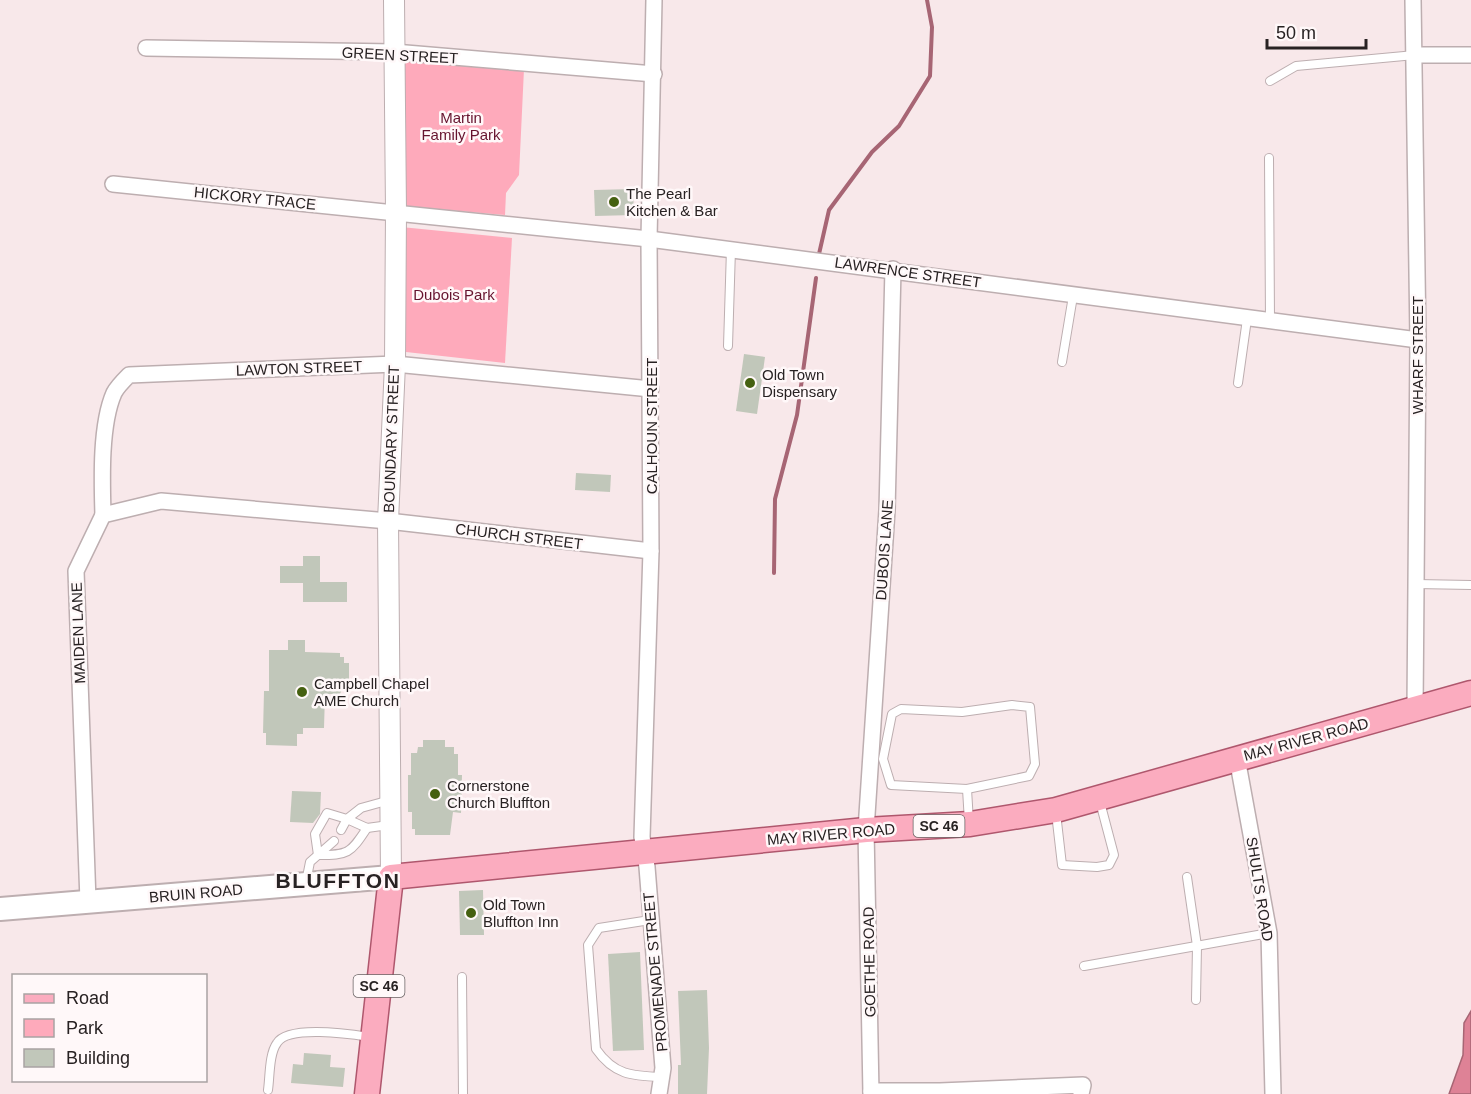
<svg xmlns="http://www.w3.org/2000/svg" width="1471" height="1094" font-family="Arial,sans-serif">
	<rect width="100%" height="100%" fill="#f8e8ea"/>
	<g fill="#feaabb">
		<path d="M399,59l125,10 -5,106 -13,18 -1,22 -104,-9z"/>
		<path d="M401,227l111,11 -7,125 -108,-12z"/>
	</g>
	<path fill="#de8296" stroke="#a76574" stroke-width="1.5" d="M1471,1011v83h-22l14,-39 1,-32z"/>
	<g fill="none" stroke-linecap="round" stroke-linejoin="round">
		<g stroke="#a76574" stroke-width="4">
			<path d="M819,254l10,-44 43,-58 27,-26 31,-50 2,-49 -5,-27"/>
			<path d="M774,573l1,-74 22,-84 19,-137"/>
		</g>
	</g>
	<g fill="#c1c7ba">
		<path d="M633,189l1,26 -39,1 -1,-26z"/>
		<path d="M744,354l21,3 -8,57 -21,-3z"/>
		<path d="M576,473l35,2 -1,17 -35,-2z"/>
		<path d="M303,556h17v26h27v20h-44v-19h-23v-17h23z"/>
		<path d="M288,640h17v12l35,1v4h4v6h5v20l-5,1 -4,10h-15l-1,34h-21v6h-6v12l-31,-1v-12h-3l1,-42h5v-41h19z"/>
		<path d="M423,740h22v7h9v7h4v21h4l-1,38 -8,-1 -3,23h-35v-6h-3v-17h-4v-37h3v-22h6l1,-6h5z"/>
		<path d="M292,791l29,1 -1,22 -7,9 -23,-1z"/>
		<path d="M483,890l1,45h-24l-1,-44z"/>
		<path d="M640,952l4,98 -31,1 -5,-97z"/>
		<path d="M707,990l2,58 -2,46h-29v-29h3l-3,-74z"/>
		<path d="M304,1053l27,2 -1,12 15,1 -2,19 -52,-4 2,-19 10,1z"/>
	</g>
	<g fill="none" stroke-linecap="round" stroke-linejoin="round">
		<g stroke="#bdaeb0" stroke-width="10">
			<g id="service">
				<path d="M1270,81l26,-15 119,-11"/>
				<path d="M1269,158l1,163"/>
				<path d="M728,346l3,-97"/>
				<path d="M1062,362l11,-66"/>
				<path d="M1238,383l9,-64"/>
				<path d="M1416,584l55,1"/>
				<path d="M1012,705l18,2 5,57 -6,12 -62,13 -76,-4 -8,-26 9,-45 9,-5 61,3z"/>
				<path d="M967,789l2,33"/>
				<path d="M1056,813l6,52 35,2 12,-2 5,-10 -14,-53"/>
				<path d="M367,828c-17,26 -19,27 -49,27l-3,-21 12,-21 20,6 14,-11 29,-8"/>
				<path d="M341,830l6,-11 20,9 22,-3"/>
				<path d="M1187,877l10,69 -1,54"/>
				<path d="M306,882l4,-20 24,-21"/>
				<path d="M650,920l-51,8 -11,17 8,104c18,26 36,27 65,28"/>
				<path d="M1084,966l185,-33"/>
				<path d="M462,977l1,117"/>
				<path d="M268,1090c2,-14 1,-36 9,-47 11,-18 73,-9 92,-6"/>
			</g>
		</g>
		<g stroke="#bdaeb0" stroke-width="18">
			<g id="minor">
				<path d="M654,0l-5,239 2,312 -9,286 5,30 16,201 -4,26"/>
				<path d="M1413,0l5,340 -3,369"/>
				<path d="M146,48l248,4 260,22"/>
				<path d="M1415,55h56"/>
				<path d="M113,184l536,55 769,101"/>
				<path d="M103,515c-1,-34 -3,-90 11,-122 3,-6 10,-13 15,-18l266,-11 256,25"/>
				<path d="M1237,758l32,175 4,161"/>
				<path d="M88,901l-12,-330 27,-56 58,-14 227,20 263,30"/>
				<path d="M871,1091h69l143,-6 -2,9"/>
				<path d="M871,1094l-5,-264 21,-320 6,-241"/>
			</g>
		</g>
		<g stroke="#bdaeb0" stroke-width="22">
			<path id="tertiary" d="M391,877l-3,-356 7,-157 1,-152 -2,-212"/>
		</g>
		<g stroke="#bdaeb0" stroke-width="26">
			<path id="secondary" d="M0,909l391,-32"/>
		</g>
		<g stroke="#af576d" stroke-width="27">
			<path id="primary" d="M367,1094l24,-217 475,-47 104,-6 86,-14 415,-117"/>
		</g>
		<use href="#service" stroke="#fff" stroke-width="8"/>
		<use href="#minor" stroke="#fff" stroke-width="15"/>
		<use href="#tertiary" stroke="#fff" stroke-width="20"/>
		<use href="#secondary" stroke="#fff" stroke-width="22"/>
		<use href="#primary" stroke="#fbacbf" stroke-width="24"/>
	</g>
	<g fill="#456010" stroke="#fff8f9" stroke-width="2">
		<circle cx="614" cy="202" r="6"/>
		<circle cx="750" cy="383" r="6"/>
		<circle cx="302" cy="692" r="6"/>
		<circle cx="435" cy="794" r="6"/>
		<circle cx="471" cy="913" r="6"/>
	</g>
	<g text-anchor="middle" dominant-baseline="central" stroke-width="5" stroke-linejoin="round" paint-order="stroke">
		<g fill="#fff8f9" stroke="#686263" stroke-width="1.5">
			<rect x="913.5" y="815" width="51" height="22" rx="4.5"/>
			<rect x="353.5" y="975" width="51" height="22" rx="4.5"/>
		</g>
		<g font-size="14" font-weight="bold" fill="#282223">
			<text x="939" y="826">SC 46</text>
			<text x="379" y="986">SC 46</text>
		</g>
		<g font-size="15" fill="#282223" stroke="#fff8f9">
			<text transform="translate(400 55) rotate(3)">GREEN STREET</text>
			<text transform="translate(255 198) rotate(6)">HICKORY TRACE</text>
			<text transform="translate(908 272) rotate(8)">LAWRENCE STREET</text>
			<text transform="translate(1417 355) rotate(-90)">WHARF STREET</text>
			<text transform="translate(299 368) rotate(-2)">LAWTON STREET</text>
			<text transform="translate(651 426) rotate(-90)">CALHOUN STREET</text>
			<text transform="translate(391 439) rotate(-88)">BOUNDARY STREET</text>
			<text transform="translate(519 536) rotate(7)">CHURCH STREET</text>
			<text transform="translate(884 550) rotate(-86)">DUBOIS LANE</text>
			<text transform="translate(78 633) rotate(-92)">MAIDEN LANE</text>
			<text transform="translate(1306 739) rotate(-15)">MAY RIVER ROAD</text>
			<text transform="translate(831 834) rotate(-5)">MAY RIVER ROAD</text>
			<text transform="translate(1260 889) rotate(81)">SHULTS ROAD</text>
			<text transform="translate(196 893) rotate(-5)">BRUIN ROAD</text>
			<text transform="translate(869 962) rotate(-91)">GOETHE ROAD</text>
			<text transform="translate(655 972) rotate(-95)">PROMENADE STREET</text>
		</g>
		<g font-size="15" fill="#66132e" stroke="#fff8f9">
			<text x="461" y="117">Martin<tspan x="461" dy="17">Family Park</tspan></text>
			<text x="454" y="294">Dubois Park</text>
		</g>
		<g font-size="15" fill="#282223" stroke="#fff8f9" text-anchor="start">
			<text x="626" y="193">The Pearl<tspan x="626" dy="17">Kitchen &amp; Bar</tspan></text>
			<text x="762" y="374">Old Town<tspan x="762" dy="17">Dispensary</tspan></text>
			<text x="314" y="683">Campbell Chapel<tspan x="314" dy="17">AME Church</tspan></text>
			<text x="447" y="785">Cornerstone<tspan x="447" dy="17">Church Bluffton</tspan></text>
			<text x="483" y="904">Old Town<tspan x="483" dy="17">Bluffton Inn</tspan></text>
		</g>
		<g font-size="21" font-weight="bold" letter-spacing="1.5" fill="#282223" stroke="#fff8f9">
			<text x="338" y="880">BLUFFTON</text>
		</g>
	</g>
	<rect x="12" y="974" width="195" height="108" fill="#fff8f9" stroke="#a9a2a3" stroke-width="1.5"/>
	<rect x="24" y="994" width="30" height="9" fill="#fbacbf" stroke="#a9a2a3" stroke-width="1.5"/>
	<text x="66" y="1004" font-size="18" fill="#282223">Road</text>
	<rect x="24" y="1019" width="30" height="18" fill="#feaabb" stroke="#a9a2a3" stroke-width="1.5"/>
	<text x="66" y="1034" font-size="18" fill="#282223">Park</text>
	<rect x="24" y="1049" width="30" height="18" fill="#c1c7ba" stroke="#a9a2a3" stroke-width="1.5"/>
	<text x="66" y="1064" font-size="18" fill="#282223">Building</text>
	<path d="M1267 39v9h99v-9" fill="none" stroke="#282223" stroke-width="3"/>
	<text x="1276" y="39" font-size="18" fill="#282223" stroke="#fff8f9" stroke-width="4.5" paint-order="stroke">50 m</text>
</svg>
